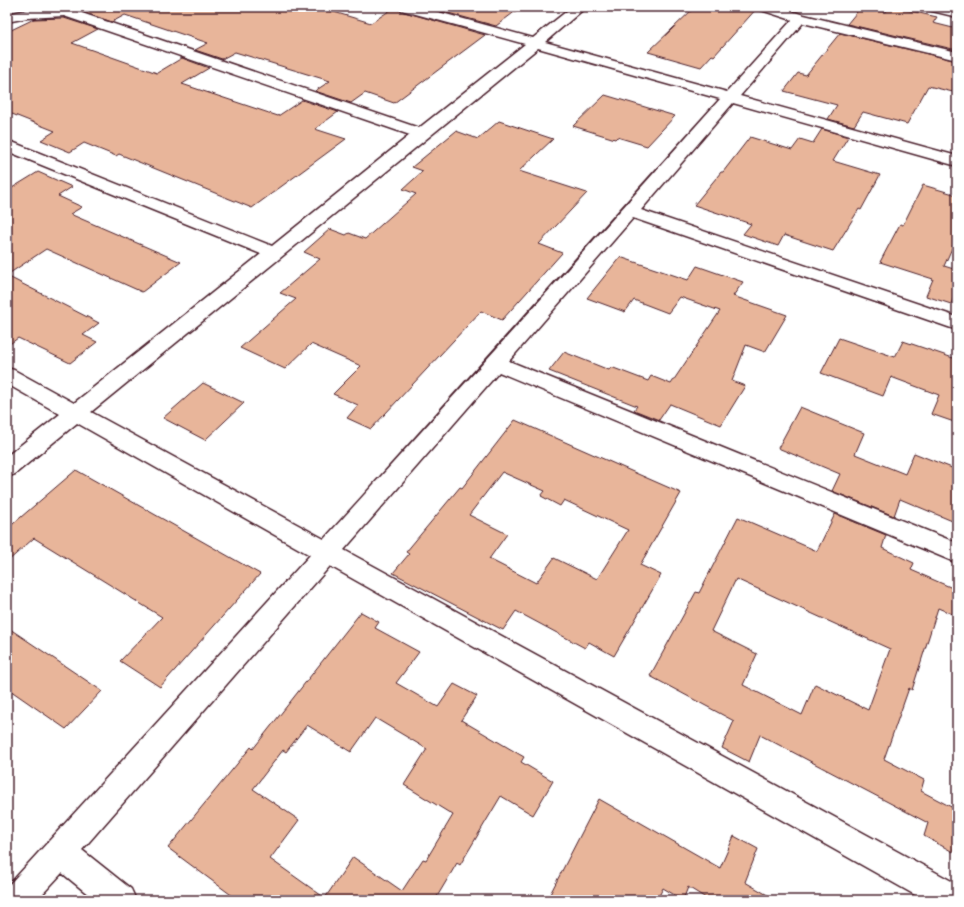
<svg xmlns="http://www.w3.org/2000/svg" width="964" height="907" font-family="'Comic Neue',sans-serif">
	<rect width="100%" height="100%" fill="#fff"/>
	<filter id="ink" filterUnits="userSpaceOnUse"><feTurbulence type="fractalNoise" baseFrequency=".025" numOctaves="2"/><feDisplacementMap in="SourceGraphic" scale="8" xChannelSelector="R" yChannelSelector="G"/><feConvolveMatrix kernelMatrix="1 2 1 2 8 2 1 2 1" color-interpolation-filters="sRGB"/></filter>
	<g filter="url(#ink)">
		<g fill="#e8b59a" stroke="#4a1f2b" fill-rule="evenodd">
			<path d="M68,7h249l54,16 24,-16h4l2,4 84,24 -91,68 -29,-10 -14,10 -36,-12 15,-10 -95,-29 -13,7 -27,-9 13,-7 -83,-28 -13,7z"/>
			<path d="M426,7h95l-25,19z"/>
			<path d="M695,7h63l-44,49 -2,-1 -11,12 -53,-15z"/>
			<path d="M861,7l25,5 4,-5h3l44,10 -4,6 24,6v21l-110,-26z"/>
			<path d="M64,18l34,11 -26,14 85,30 25,-15 27,10 -27,16 96,32 24,-16 36,12 -23,17 31,10 -94,69 -133,-54 -3,2 -32,-13 -14,9 -29,-12 14,-9 -48,-19v-80l27,-13z"/>
			<path d="M840,33l117,28v32l-29,-7 -21,38 -44,-12 -9,14 -26,-7 9,-14 -53,-14 14,-18 8,2z"/>
			<path d="M605,95l70,21 -28,30 -30,-9 -2,2 -42,-13z"/>
			<path d="M499,121l54,18 -34,32 68,22 -48,51 23,9 -60,67 -21,-9 -110,118 -24,-11 11,-13 -25,-11 28,-28 -50,-22 -26,25 -45,-21 56,-49 -16,-6 40,-34 -16,-7 26,-23 16,6 3,-2 16,6 51,-45 -13,-5 20,-18 -11,-4 44,-36 22,8z"/>
			<path d="M822,129l26,8 -15,24 47,14 -19,35 -2,-1 -26,42 -49,-16 -6,11 -35,-12 8,-10 -57,-19 27,-33h2l27,-35 42,13 8,-11 13,4z"/>
			<path d="M38,172l34,15 -14,9 24,11 -12,7 111,48 -39,30 -96,-43 -39,26v-84z"/>
			<path d="M923,185l34,10v42l-13,29 13,4v19l-6,15 -25,-8 7,-17 -53,-17 20,-38 3,1z"/>
			<path d="M620,257l68,23 9,-14 46,16 -10,14 54,19 -22,37 -19,-7 -14,36 13,5 -24,39 -51,-21 -11,16 -25,-10 3,-4 -88,-35 15,-19 45,18 2,-3 37,14 3,-5 20,8 49,-73 -40,-14 -12,16 -34,-13 -9,12 -38,-14z"/>
			<path d="M7,276l92,47 -16,12 14,7 -27,21 -52,-25 -11,8z"/>
			<path d="M839,338l56,19 8,-16 50,17 4,-6v71l-26,-9 8,-19 -48,-18 -8,19 -62,-23z"/>
			<path d="M203,383l41,20 -39,37 -42,-22z"/>
			<path d="M800,407l64,26 -9,21 50,20 9,-21 43,17v53l-57,-24 -6,17 -62,-25 8,-17 -62,-26z"/>
			<path d="M515,420l166,73 -41,72 21,10 -47,81 -25,-14 -4,6 -69,-37 -13,19 -110,-57 16,-19 -3,-2 54,-65 2,1zM502,472l43,19 -4,5 19,10 4,-6 64,30 -31,49 -43,-21 -18,25 -47,-24 18,-25 -38,-19z"/>
			<path d="M76,470l184,104 -100,113 -40,-26 42,-44 -128,-79 -27,24v-33z"/>
			<path d="M835,514l51,21 -4,13 32,15 -3,7 46,20v26l-19,-8 -26,82 -3,-2 -25,71 40,21 -3,11 36,19v27l-4,15 -29,-16 4,-13 -168,-88 -11,27 -27,-14 12,-27 -84,-45 46,-84 3,1 39,-76 79,34zM736,579l154,70 -22,61 -53,-26 -13,31 -59,-30 14,-31 -46,-23z"/>
			<path d="M361,612l18,10 -4,6 44,24 -23,31 42,24 16,-23 23,12 -16,24 63,37 -3,5 32,19 -20,34 -32,-19 -41,69 -3,-2 -22,37h-197l-70,-52 83,-101 2,2zM375,718l52,31 -23,36 49,30 -27,45 -3,-1 -21,32 -49,-34 -28,41 -55,-39 29,-39 -46,-31 30,-39 3,2 21,-27 44,27z"/>
			<path d="M7,627l95,64 -36,38 -59,-41z"/>
			<path d="M599,799l121,69 14,-32 24,13 -13,33 31,18h-67l-21,-13 -5,13 -20,-12 -6,12h-110z"/>
		</g>
		<g fill="none" stroke-linecap="round" stroke-linejoin="round">
			<g stroke="#4a1f2b" stroke-width="3">
				<path id="lane" d="M922,7h17l18,4v6l-33,-8z"/>
			</g>
			<g stroke="#4a1f2b" stroke-width="3">
				<path id="street" d="M400,7h20l113,31 39,-31h14l-41,35 182,50 65,-72 -31,-10 -1,-3h19l25,8 153,37v8l-154,-37 -63,73 217,60v10l-224,-63 -92,107 316,107v13l-324,-112 -124,143 448,182v20l-458,-191 -155,178 613,334v16h-33l-594,-334 -248,284 49,39 5,11h-41l-33,-27 -25,27h-30v-13l303,-332 -233,-132 -62,51 -8,3v-21l53,-42 -53,-30v-16l7,2 60,33 187,-149 -254,-103v-11l265,106 138,-111 -346,-119 -37,2 -20,4v-8l20,-4 38,-2 5,1 349,119 106,-84 -124,-34zM538,48l182,51c-131,147 -263,294 -396,440l-233,-127z"/>
			</g>
			<use href="#lane" fill="#fff" fill-rule="evenodd"/>
			<use href="#street" fill="#fff" fill-rule="evenodd"/>
		</g>
	</g>
	<rect width="964" height="907" fill="none" stroke="#fff" stroke-width="24"/>
	<rect x="12" y="12" width="940" height="883" fill="none" stroke="#4a1f2b" stroke-width="1.5" filter="url(#ink)"/>
</svg>
